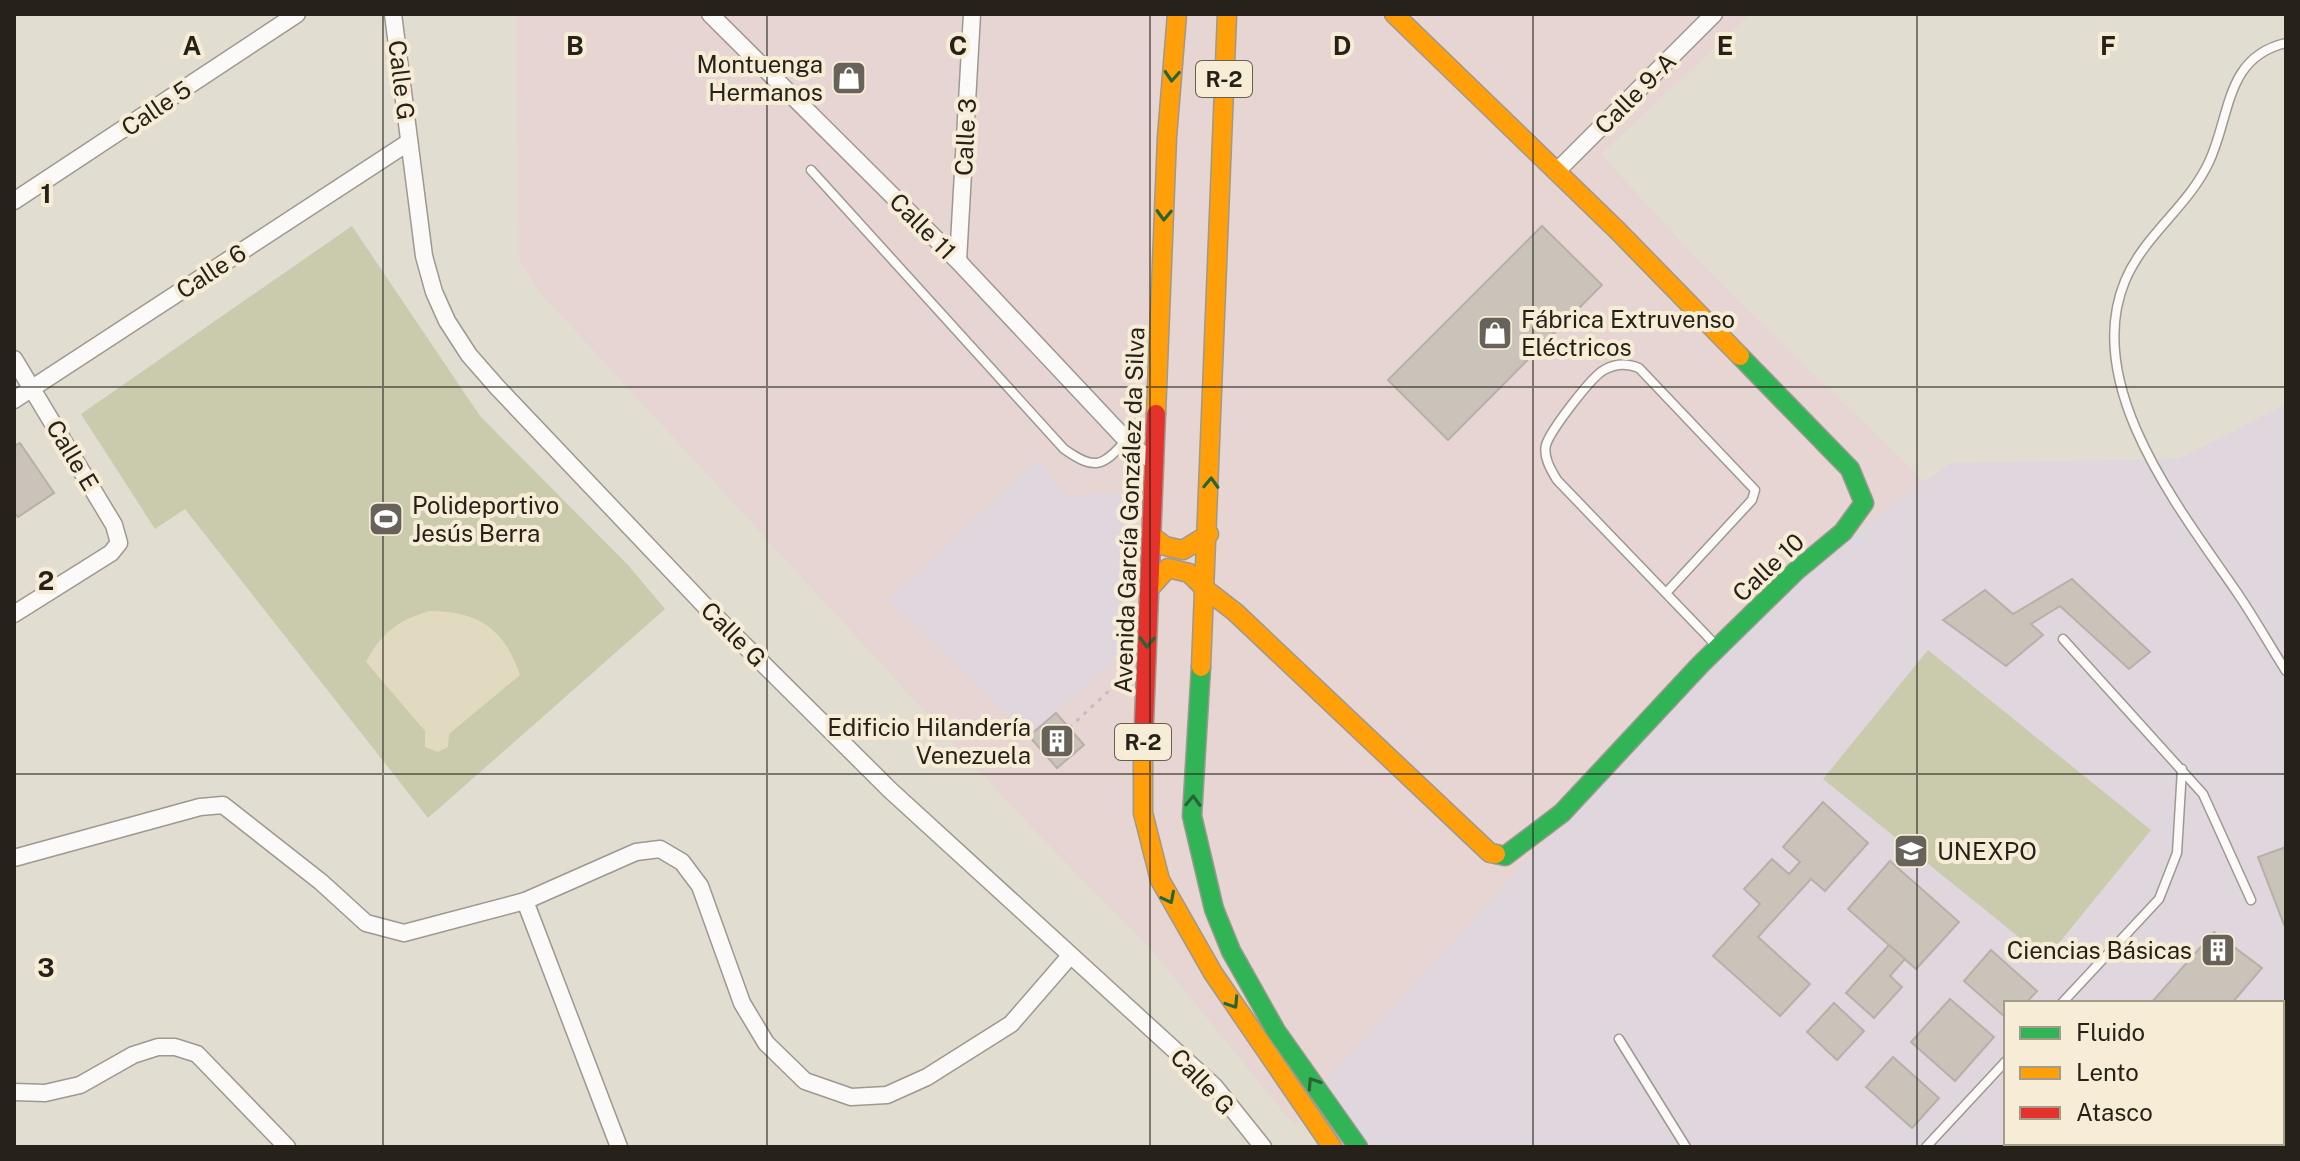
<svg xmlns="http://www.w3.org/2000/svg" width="2300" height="1161" font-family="'Public Sans',sans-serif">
	<rect width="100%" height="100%" fill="#e2ddd1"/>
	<path fill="#e6d5d2" d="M516,14h1235l-150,140 106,116 228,222 -188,207 -453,426 -144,-177 -116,-118 -497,-541 -18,-30z"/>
	<g fill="#dfd7dd" fill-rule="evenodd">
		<path d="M2286,404v743h-926l-43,-57 359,-392 132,-131 142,-104 229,-4zM2006,1003h276v140h-276z"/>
		<path d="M1037,460l30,36 71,-4 -6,153 -103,91 -140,-136z"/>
	</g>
	<g fill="#cacaad">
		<path d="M352,226l128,190 148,149 37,44 -237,209 -243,-309 -30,20 -74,-115z"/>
		<path d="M1928,650l223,180 -105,129 -223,-180z"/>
	</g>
	<path fill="#e1dac0" d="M429,611c49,0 75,17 91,64l-71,59 -1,13 -10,5 -13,-5v-16l-59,-69c14,-28 32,-42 63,-51z"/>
	<g fill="#c9c3ba" stroke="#b7b0a8" stroke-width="2">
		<path d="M1542,226l60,59 -154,155 -60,-60z"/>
		<path d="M20,443l34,50 -36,24 -4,-5v-66z"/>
		<path d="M2072,579l78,73 -21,17 -69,-63 -29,18 12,11 -37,31 -63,-46 42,-30 28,24z"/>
		<path d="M1056,713l28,32 -27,23 -28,-32z"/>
		<path d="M1823,802l45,41 -43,48 -14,-12 -53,58 52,47 -30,32 -67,-60 47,-52 -16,-15 28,-30 17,15 11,-12 -17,-15z"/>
		<path d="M2286,847v83l-28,-73z"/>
		<path d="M1890,861l69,61 -43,47 -68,-60z"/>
		<path d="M2214,932l48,36 -30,35h-81z"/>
		<path d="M1889,945l16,14 -15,17 12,11 -28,31 -28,-25z"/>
		<path d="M1991,950l46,41 -11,12h-20v15l-42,-37z"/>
		<path d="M1950,999l44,38 -39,44 -44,-39z"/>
		<path d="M1834,1003l30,28 -27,29 -30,-28z"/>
		<path d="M1893,1057l46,41 -27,30 -46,-41z"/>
		<path d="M2282,1070l4,5v55l-4,3z"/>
		<path d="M2011,1143h99l-4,4h-99z"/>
		<path d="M2180,1143h90l-5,4h-89z"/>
	</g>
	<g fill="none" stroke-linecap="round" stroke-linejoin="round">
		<g stroke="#9d9990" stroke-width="11">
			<g id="lane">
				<path d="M2286,43c-61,14 -55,72 -77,119 -21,45 -65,73 -84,119 -44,106 57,231 113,313 17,25 32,52 48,77"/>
				<path d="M811,170l253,279c30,21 38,19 62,-9"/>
				<path d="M1666,593l86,-93 3,-10 -116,-122c-12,-5 -23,-5 -35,2 -13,7 -54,61 -58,75 -3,12 5,25 11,35l152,158 7,8"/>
				<path d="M2063,639l140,155 48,106"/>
				<path d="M2062,1003l97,-104 18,-46 5,-84"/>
				<path d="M1619,1039l67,108"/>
				<path d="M1926,1147l80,-86"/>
			</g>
		</g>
		<g stroke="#9d9990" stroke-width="19">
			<g id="street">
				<path d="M393,14l31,242 10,36 13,29 22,34 28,32 208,219 185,184 325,297 48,60"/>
				<path d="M710,14l248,247 172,183 25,19"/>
				<path d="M1556,172l158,-158"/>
				<path d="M14,201l283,-187"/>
				<path d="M958,261l14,-247"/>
				<path d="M14,359l100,166 5,18 -8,10 -97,61"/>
				<path d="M14,400l395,-258"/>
				<path d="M14,858l186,-51 23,-2 98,77 45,41 38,10 121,-32 111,-49 24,-3 22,13 18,24 42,117 24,40 39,38 46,16 36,-2 40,-18 84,-53 59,-68"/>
				<path d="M525,901l94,246"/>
				<path d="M14,1092l31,1 35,-8 53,-30 25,-8h17l22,7 90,93"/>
			</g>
		</g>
		<g stroke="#9d9990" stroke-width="21">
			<g id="fast">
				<path d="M1201,667l-9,149 22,93 17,42 45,80 82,116"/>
				<path d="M1496,854l9,2 57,-43 138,-148 96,-94 47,-39 21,-29 -14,-34 -110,-113"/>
			</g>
		</g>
		<g stroke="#9d9990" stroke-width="21">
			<g id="slow">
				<path d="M1394,14l224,217 122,125"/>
				<path d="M1156,414l11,-277 10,-123"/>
				<path d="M1152,536l13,10 18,4 26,-16"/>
				<path d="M1150,588l18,-20 21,5 15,15"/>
				<path d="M1204,588l31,24 255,241 6,1"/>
				<path d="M1201,667l26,-653"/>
				<path d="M1143,749v64l17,67 53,93 119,174"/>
			</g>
		</g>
		<g stroke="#9d9990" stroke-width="21">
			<path id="jam" d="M1143,749l13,-335"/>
		</g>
		<path stroke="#c1bfbb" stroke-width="3" stroke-dasharray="4 6" stroke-linecap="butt" d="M1069,728l56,-52"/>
		<use href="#lane" stroke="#fbfaf8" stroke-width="8"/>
		<use href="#street" stroke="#fbfaf8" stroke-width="16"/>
		<use href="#fast" stroke="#30b455" stroke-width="18"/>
		<use href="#slow" stroke="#ff9f0a" stroke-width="18"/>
		<use href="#jam" stroke="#e5322d" stroke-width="18"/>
	</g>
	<defs><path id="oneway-chevron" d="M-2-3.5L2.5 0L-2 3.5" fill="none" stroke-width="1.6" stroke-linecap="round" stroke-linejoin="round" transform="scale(2)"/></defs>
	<g stroke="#2a6435">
		<use href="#oneway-chevron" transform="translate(1172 76) rotate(94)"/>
		<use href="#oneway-chevron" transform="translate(1164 215) rotate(92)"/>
		<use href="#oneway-chevron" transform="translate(1211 483) rotate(-88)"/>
		<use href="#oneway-chevron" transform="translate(1147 642) rotate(92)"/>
		<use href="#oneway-chevron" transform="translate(1193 801) rotate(-88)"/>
		<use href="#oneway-chevron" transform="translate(1169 898) rotate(63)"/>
		<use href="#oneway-chevron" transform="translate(1233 1003) rotate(57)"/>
		<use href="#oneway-chevron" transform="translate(1313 1083) rotate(-123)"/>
	</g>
	<path fill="none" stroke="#26221a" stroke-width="2" stroke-opacity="0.55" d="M383,14v1133M767,14v1133M1150,14v1133M1533,14v1133M1917,14v1133M14,387h2272M14,774h2272"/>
	<defs>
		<g id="shop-square" transform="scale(1.8)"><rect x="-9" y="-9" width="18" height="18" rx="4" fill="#68635a" stroke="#f7edd6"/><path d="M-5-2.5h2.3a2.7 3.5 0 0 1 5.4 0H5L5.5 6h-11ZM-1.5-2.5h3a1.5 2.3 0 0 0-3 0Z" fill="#fff"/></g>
		<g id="stadium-square" transform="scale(1.8)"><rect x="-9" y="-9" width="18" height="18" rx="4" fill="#68635a" stroke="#f7edd6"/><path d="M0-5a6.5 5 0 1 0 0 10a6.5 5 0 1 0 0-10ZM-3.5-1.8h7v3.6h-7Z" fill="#fff"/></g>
		<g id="building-square" transform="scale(1.8)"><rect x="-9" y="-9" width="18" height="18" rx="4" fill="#68635a" stroke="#f7edd6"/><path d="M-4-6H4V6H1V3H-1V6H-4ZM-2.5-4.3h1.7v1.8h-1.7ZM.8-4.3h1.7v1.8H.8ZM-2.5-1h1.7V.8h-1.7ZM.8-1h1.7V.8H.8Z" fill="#fff"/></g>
		<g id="university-square" transform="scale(1.8)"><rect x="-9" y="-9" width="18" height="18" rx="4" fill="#68635a" stroke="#f7edd6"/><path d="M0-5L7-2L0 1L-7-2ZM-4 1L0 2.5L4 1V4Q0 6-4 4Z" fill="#fff"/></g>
	</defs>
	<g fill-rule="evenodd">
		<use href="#shop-square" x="849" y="78"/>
		<use href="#shop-square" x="1495" y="333"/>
		<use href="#stadium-square" x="386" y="519"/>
		<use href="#building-square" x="1057" y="741"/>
		<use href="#university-square" x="1911" y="851"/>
		<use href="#building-square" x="2218" y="950"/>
	</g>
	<g text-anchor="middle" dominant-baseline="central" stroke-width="8" stroke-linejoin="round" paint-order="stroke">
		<g fill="#f7edd6" stroke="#655f52" stroke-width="2">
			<rect x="1196" y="61" width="56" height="36" rx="6"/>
			<rect x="1115" y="724" width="56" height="36" rx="6"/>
		</g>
		<g font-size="22" font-weight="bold" fill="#26221a">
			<text x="1224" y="79">R-2</text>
			<text x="1143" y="742">R-2</text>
		</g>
		<g font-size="24" fill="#26221a" stroke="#f7edd6" text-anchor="end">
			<text x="823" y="64">Montuenga<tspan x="823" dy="28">Hermanos</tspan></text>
			<text x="1521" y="319" text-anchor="start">Fábrica Extruvenso<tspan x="1521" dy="28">Eléctricos</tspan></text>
			<text x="412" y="505" text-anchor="start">Polideportivo<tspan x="412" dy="28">Jesús Berra</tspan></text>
			<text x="1031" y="727">Edificio Hilandería<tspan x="1031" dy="28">Venezuela</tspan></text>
			<text x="1937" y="851" text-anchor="start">UNEXPO</text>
			<text x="2192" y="950">Ciencias Básicas</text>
		</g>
		<g font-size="24" fill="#26221a" stroke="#f7edd6">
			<text transform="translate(402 80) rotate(83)">Calle G</text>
			<text transform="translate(1635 93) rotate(-45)">Calle 9-A</text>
			<text transform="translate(156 108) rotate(-34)">Calle 5</text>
			<text transform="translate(965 137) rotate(-87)">Calle 3</text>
			<text transform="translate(923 226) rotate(45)">Calle 11</text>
			<text transform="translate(211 271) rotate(-33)">Calle 6</text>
			<text transform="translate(73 455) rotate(59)">Calle E</text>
			<text transform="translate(1129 510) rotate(-88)">Avenida García González da Silva</text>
			<text transform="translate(1768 567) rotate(-43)">Calle 10</text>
			<text transform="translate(734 634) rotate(45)">Calle G</text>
			<text transform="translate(1203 1081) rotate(46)">Calle G</text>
		</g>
	</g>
	<g font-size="26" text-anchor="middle" font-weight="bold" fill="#26221a" stroke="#f7edd6" stroke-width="8" stroke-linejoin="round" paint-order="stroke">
		<text x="192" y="55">A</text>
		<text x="575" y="55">B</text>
		<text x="958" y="55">C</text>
		<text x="1342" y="55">D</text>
		<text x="1725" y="55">E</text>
		<text x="2108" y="55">F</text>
		<text x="46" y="203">1</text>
		<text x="46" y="590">2</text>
		<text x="46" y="977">3</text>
	</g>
	<rect width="2300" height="1161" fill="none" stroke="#26221a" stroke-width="32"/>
	<rect x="2004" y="1001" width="280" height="144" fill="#f7edd6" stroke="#a39c8b" stroke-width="2"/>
	<rect x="2020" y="1027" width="40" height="12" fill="#30b455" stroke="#a39c8b" stroke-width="2"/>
	<text x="2076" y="1041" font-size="24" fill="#26221a">Fluido</text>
	<rect x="2020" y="1067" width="40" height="12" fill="#ff9f0a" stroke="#a39c8b" stroke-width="2"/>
	<text x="2076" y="1081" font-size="24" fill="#26221a">Lento</text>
	<rect x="2020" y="1107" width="40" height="12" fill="#e5322d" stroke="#a39c8b" stroke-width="2"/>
	<text x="2076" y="1121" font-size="24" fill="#26221a">Atasco</text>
</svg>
